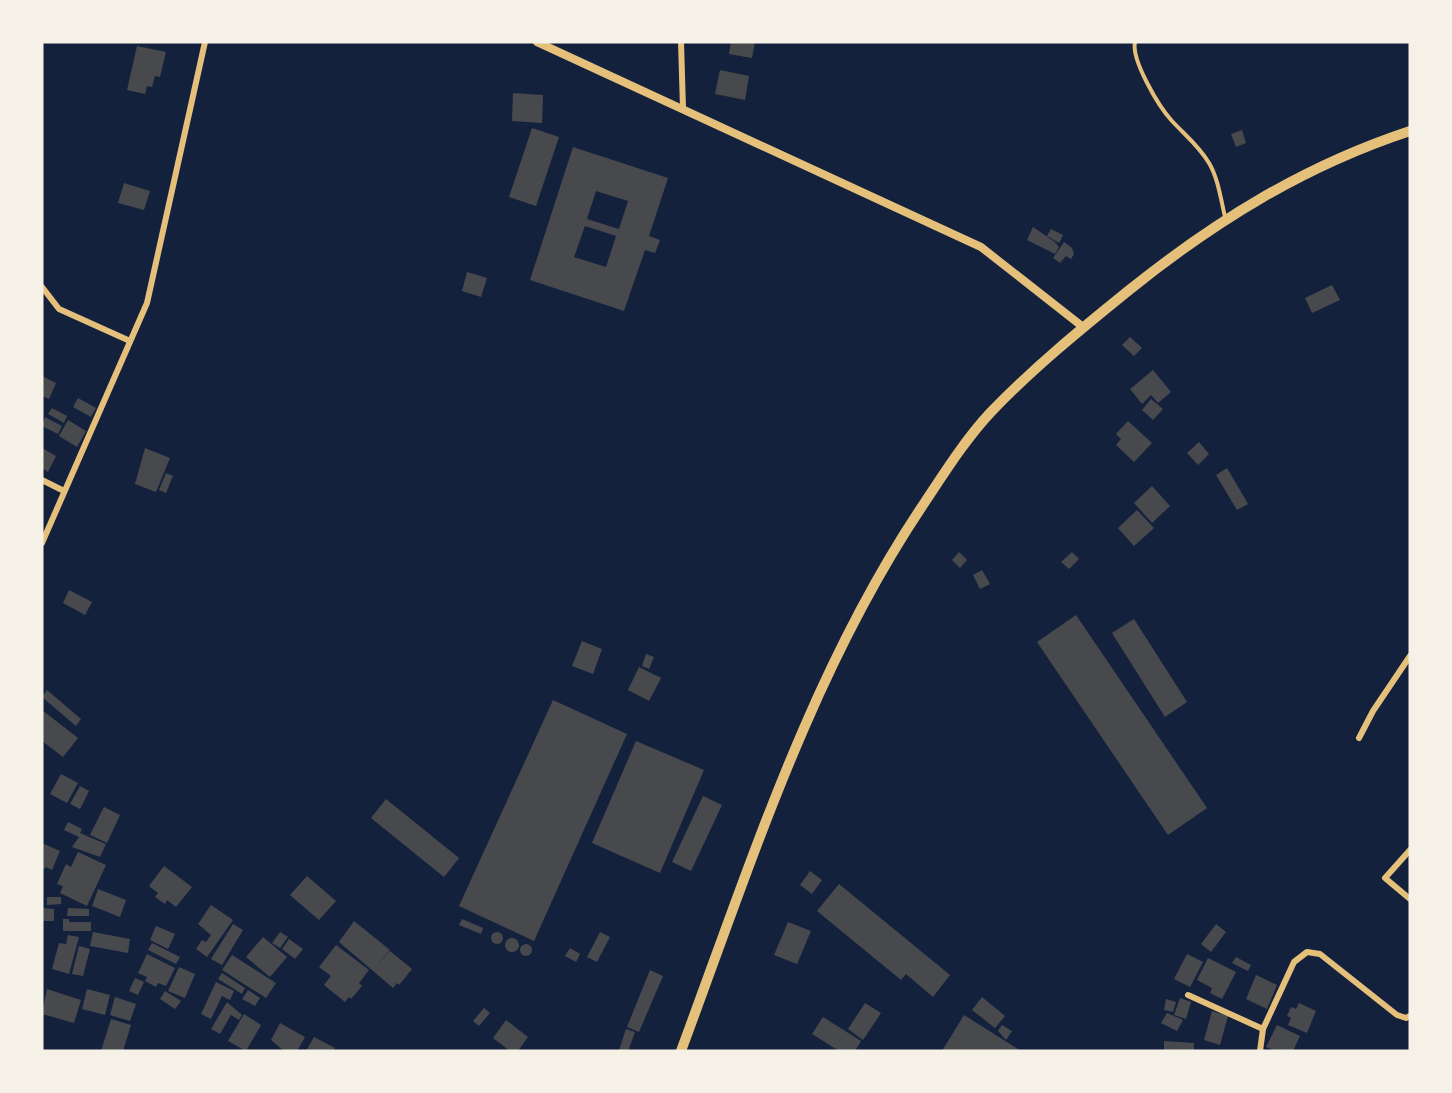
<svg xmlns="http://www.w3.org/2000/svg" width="1452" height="1093" font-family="'Archivo Narrow',sans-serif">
	<rect width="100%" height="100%" fill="#14213d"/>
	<g fill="#48494c" fill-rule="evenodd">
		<path d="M731,42h24l-3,16 -23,-4z"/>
		<path d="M137,46l29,6 -6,25 -5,-1 -3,11 -5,-1 -2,8 -18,-4z"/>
		<path d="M720,70l29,6 -4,24 -30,-6z"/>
		<path d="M513,93l30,2 -1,28 -30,-2z"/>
		<path d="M532,128l27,9 -23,69 -27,-9z"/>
		<path d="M1242,130l4,13 -10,4 -5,-13z"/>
		<path d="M573,147l95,31 -19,58 11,4 -5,13 -10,-3 -21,61 -94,-31zM596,191l32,10 -9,28 -32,-10zM585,226l31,10 -10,31 -32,-10z"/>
		<path d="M124,183l26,8 -6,19 -26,-7z"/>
		<path d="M1033,227l22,15 4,5 -4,7 -28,-14z"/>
		<path d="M1051,229l12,6 -4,8 -12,-7z"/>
		<path d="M1064,242l8,6 2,6 -3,5 -5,-3 -6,7 -7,-5z"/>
		<path d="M467,272l20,6 -6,19 -19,-6z"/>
		<path d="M1332,285l8,15 -28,13 -7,-15z"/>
		<path d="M1130,337l12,11 -8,8 -12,-11z"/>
		<path d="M1153,370l18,22 -13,11 -7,-8 -9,9 -12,-15z"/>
		<path d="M42,376l14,7 -7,16 -7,-3z"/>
		<path d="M78,398l18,10 -5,9 -18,-10z"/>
		<path d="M1151,399l12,10 -10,11 -11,-10z"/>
		<path d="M52,408l15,8 -3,7 -16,-9z"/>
		<path d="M45,417l17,9 -4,8 -16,-8z"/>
		<path d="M68,420l18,11 -9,16 -18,-11z"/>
		<path d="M1128,421l24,22 -18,19 -18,-17 5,-6 -5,-5z"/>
		<path d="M1199,442l10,12 -11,11 -11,-12z"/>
		<path d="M42,448l14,8 -8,16 -6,-4z"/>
		<path d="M145,448l25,10 -14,34 -21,-8z"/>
		<path d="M1227,468l21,36 -11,6 -21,-35z"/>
		<path d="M166,473l7,3 -7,17 -7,-3z"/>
		<path d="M1152,486l18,20 -18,17 -18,-20z"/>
		<path d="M1137,510l17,18 -20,18 -16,-18z"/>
		<path d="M959,552l8,8 -7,8 -8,-8z"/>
		<path d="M1072,552l7,7 -10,10 -8,-7z"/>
		<path d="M982,570l8,14 -10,5 -7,-14z"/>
		<path d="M69,590l23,12 -7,13 -22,-12z"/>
		<path d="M1076,615l131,193 -39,27 -131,-193z"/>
		<path d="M1134,619l53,83 -22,15 -53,-84z"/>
		<path d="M582,641l20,8 -9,25 -21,-8z"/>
		<path d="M646,654l8,3 -5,12 -7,-3z"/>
		<path d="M639,667l22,11 -12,23 -21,-11z"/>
		<path d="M47,690l34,29 -5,7 -34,-29z"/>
		<path d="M553,700l74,34 -93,207 -75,-35z"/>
		<path d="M42,710l36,28 -15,19 -21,-16z"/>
		<path d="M636,741l68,29 -44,103 -68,-30z"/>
		<path d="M61,774l17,9 -11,20 -17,-9z"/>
		<path d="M80,786l9,5 -9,18 -10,-5z"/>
		<path d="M703,796l19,9 -31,66 -19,-9z"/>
		<path d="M386,799l73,59 -15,19 -73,-59z"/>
		<path d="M104,807l16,8 -13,28 -17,-8z"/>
		<path d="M68,822l14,7 -2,4 26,11 -6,13 -28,-10 7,-10 -15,-7z"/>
		<path d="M42,843l18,8 -8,19 -6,-3 -4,4z"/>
		<path d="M78,852l28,13 -19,41 -27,-13 3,-7 -6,-2 9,-20 5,3z"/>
		<path d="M164,866l28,21 -16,20 -9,-7 -2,4 -10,-7 3,-4 -9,-7z"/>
		<path d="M810,871l12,9 -10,14 -12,-9z"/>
		<path d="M307,876l29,25 -17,19 -29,-25z"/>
		<path d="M839,884l111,91 -17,22 -27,-23 -5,6 -84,-69z"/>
		<path d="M98,889l28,11 -6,17 -28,-11z"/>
		<path d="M47,897h14v7l-14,1z"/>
		<path d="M211,905l22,15 -26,37 -11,-8 6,-9 4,2 5,-7 -13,-11z"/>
		<path d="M42,908l12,1v12h-12z"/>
		<path d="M68,908l21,1v7h-22z"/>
		<path d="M63,919h6v3h22v9h-28z"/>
		<path d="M462,919l21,9 -2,6 -22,-9z"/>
		<path d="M354,921l36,29 -14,16 14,-15 22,18 -13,16 -2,-2 -4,5 -54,-46z"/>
		<path d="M788,922l23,9 -14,33 -23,-9z"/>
		<path d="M233,924l10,6 -21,35 -11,-6z"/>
		<path d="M1216,924l10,8 -15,20 -10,-8z"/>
		<path d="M156,926l19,8 -7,15 -18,-9z"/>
		<circle cx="497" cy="938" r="6"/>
		<path d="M93,932l37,7 -2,14 -38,-7z"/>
		<path d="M280,932l8,5 -8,11 -8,-5z"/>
		<path d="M600,932l10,5 -13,25 -10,-5z"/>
		<path d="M68,935l11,2 -10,37 -17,-5 7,-26 7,1z"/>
		<path d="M263,937l24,20 -17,20 -24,-20z"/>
		<circle cx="512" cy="945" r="7"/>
		<path d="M289,939l14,10 -8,10 -13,-10z"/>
		<path d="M152,943l28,14 -4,7 -28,-14z"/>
		<circle cx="526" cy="950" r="6"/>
		<path d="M336,945l33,25 -10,13 3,3 -11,13 -2,-2 -4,5 -21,-17 7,-9 -12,-9z"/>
		<path d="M79,946l11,3 -7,27 -11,-2z"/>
		<path d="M570,948l10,6 -4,8 -11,-6z"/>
		<path d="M147,954l28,14 -9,18 -8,-3 -2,4 -11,-6 2,-4 -9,-4z"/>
		<path d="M1187,954l16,8 -13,25 -16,-8z"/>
		<path d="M232,955l44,28 -10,15 -44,-28z"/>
		<path d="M1236,957l15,8 -3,6 -16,-8z"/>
		<path d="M1208,958l28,14 -14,27 -12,-6 2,-5 -15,-8z"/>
		<path d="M179,967l16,7 -10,24 -17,-7z"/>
		<path d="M650,970l13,6 -24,56 -12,-5z"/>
		<path d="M222,973l23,15 -3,6 -24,-15z"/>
		<path d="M1256,975l21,10 -10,24 -21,-10z"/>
		<path d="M135,978l9,4 -6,13 -9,-4z"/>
		<path d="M216,982l18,9 -4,9 -8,-4 -11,23 -10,-5z"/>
		<path d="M47,989l34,11 -7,23 -32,-9z"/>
		<path d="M87,989l23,6 -5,20 -23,-6z"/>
		<path d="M248,990l12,8 -5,8 -13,-7z"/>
		<path d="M165,991l16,10 -6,8 -15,-10z"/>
		<path d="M115,997l21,7 -6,17 -20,-6z"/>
		<path d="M982,997l23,19 -10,12 -23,-18z"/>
		<path d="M1180,998l11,4 -5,17 -12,-4z"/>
		<path d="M1166,999l10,3 -3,10 -9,-2z"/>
		<path d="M227,1002l15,13 -3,5 -8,-5 -11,19 -9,-5z"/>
		<path d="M865,1003l16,10 -18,27 -15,-11z"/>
		<path d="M1299,1003l17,8 -9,22 -19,-8 3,-7 -4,-2 4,-9 5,2z"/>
		<path d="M484,1008l6,5 -11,13 -6,-5z"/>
		<path d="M1212,1011l16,5 -8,29 -16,-5z"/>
		<path d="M1167,1013l16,7 -6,11 -16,-8z"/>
		<path d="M244,1014l17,11 -15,26 -18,-10z"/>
		<path d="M964,1015l57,36h-79z"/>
		<path d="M823,1017l38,24 -6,10h-16l-27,-17z"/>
		<path d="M111,1019l20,6 -8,26h-22z"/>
		<path d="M506,1020l22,17 -10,14h-8l-17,-13z"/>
		<path d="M280,1023l25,14 -8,14h-13l-13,-11z"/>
		<path d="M1002,1025l10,6 -6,9 -8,-9z"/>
		<path d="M1277,1025l23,11 -7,15h-17l-10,-4z"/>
		<path d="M626,1029l9,3 -7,19h-6l-3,-1z"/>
		<path d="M314,1037l21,11 -2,3h-27z"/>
		<path d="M1164,1041l30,2v8h-30z"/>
	</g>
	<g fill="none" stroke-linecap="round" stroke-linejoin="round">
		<path stroke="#e5c07b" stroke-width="4" d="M1135,42c-4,18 24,65 37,79 13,14 27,25 37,42 9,15 12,37 16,54"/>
		<g stroke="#e5c07b" stroke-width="6">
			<path d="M681,42l2,67"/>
			<path d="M42,287l17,22 71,32"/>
			<path d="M42,480l22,11"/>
			<path d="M42,543l105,-240 58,-261"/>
			<path d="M1359,738l14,-27 37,-55"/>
			<path d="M1410,850l-25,28 25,21"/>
			<path d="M1188,995l75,34 31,-67 13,-10 13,2 77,61 9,3 4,-2"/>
			<path d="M1260,1051l3,-22"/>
		</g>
		<path stroke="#e5c07b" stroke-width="8" d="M537,42l444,205 102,80"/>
		<path stroke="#e5c07b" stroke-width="10" d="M681,1051c70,-188 131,-382 244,-549 20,-30 40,-62 65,-89 42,-44 91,-84 138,-122 87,-70 176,-125 282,-160"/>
	</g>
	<rect width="1452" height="1093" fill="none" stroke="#f6f1e7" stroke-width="87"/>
</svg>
